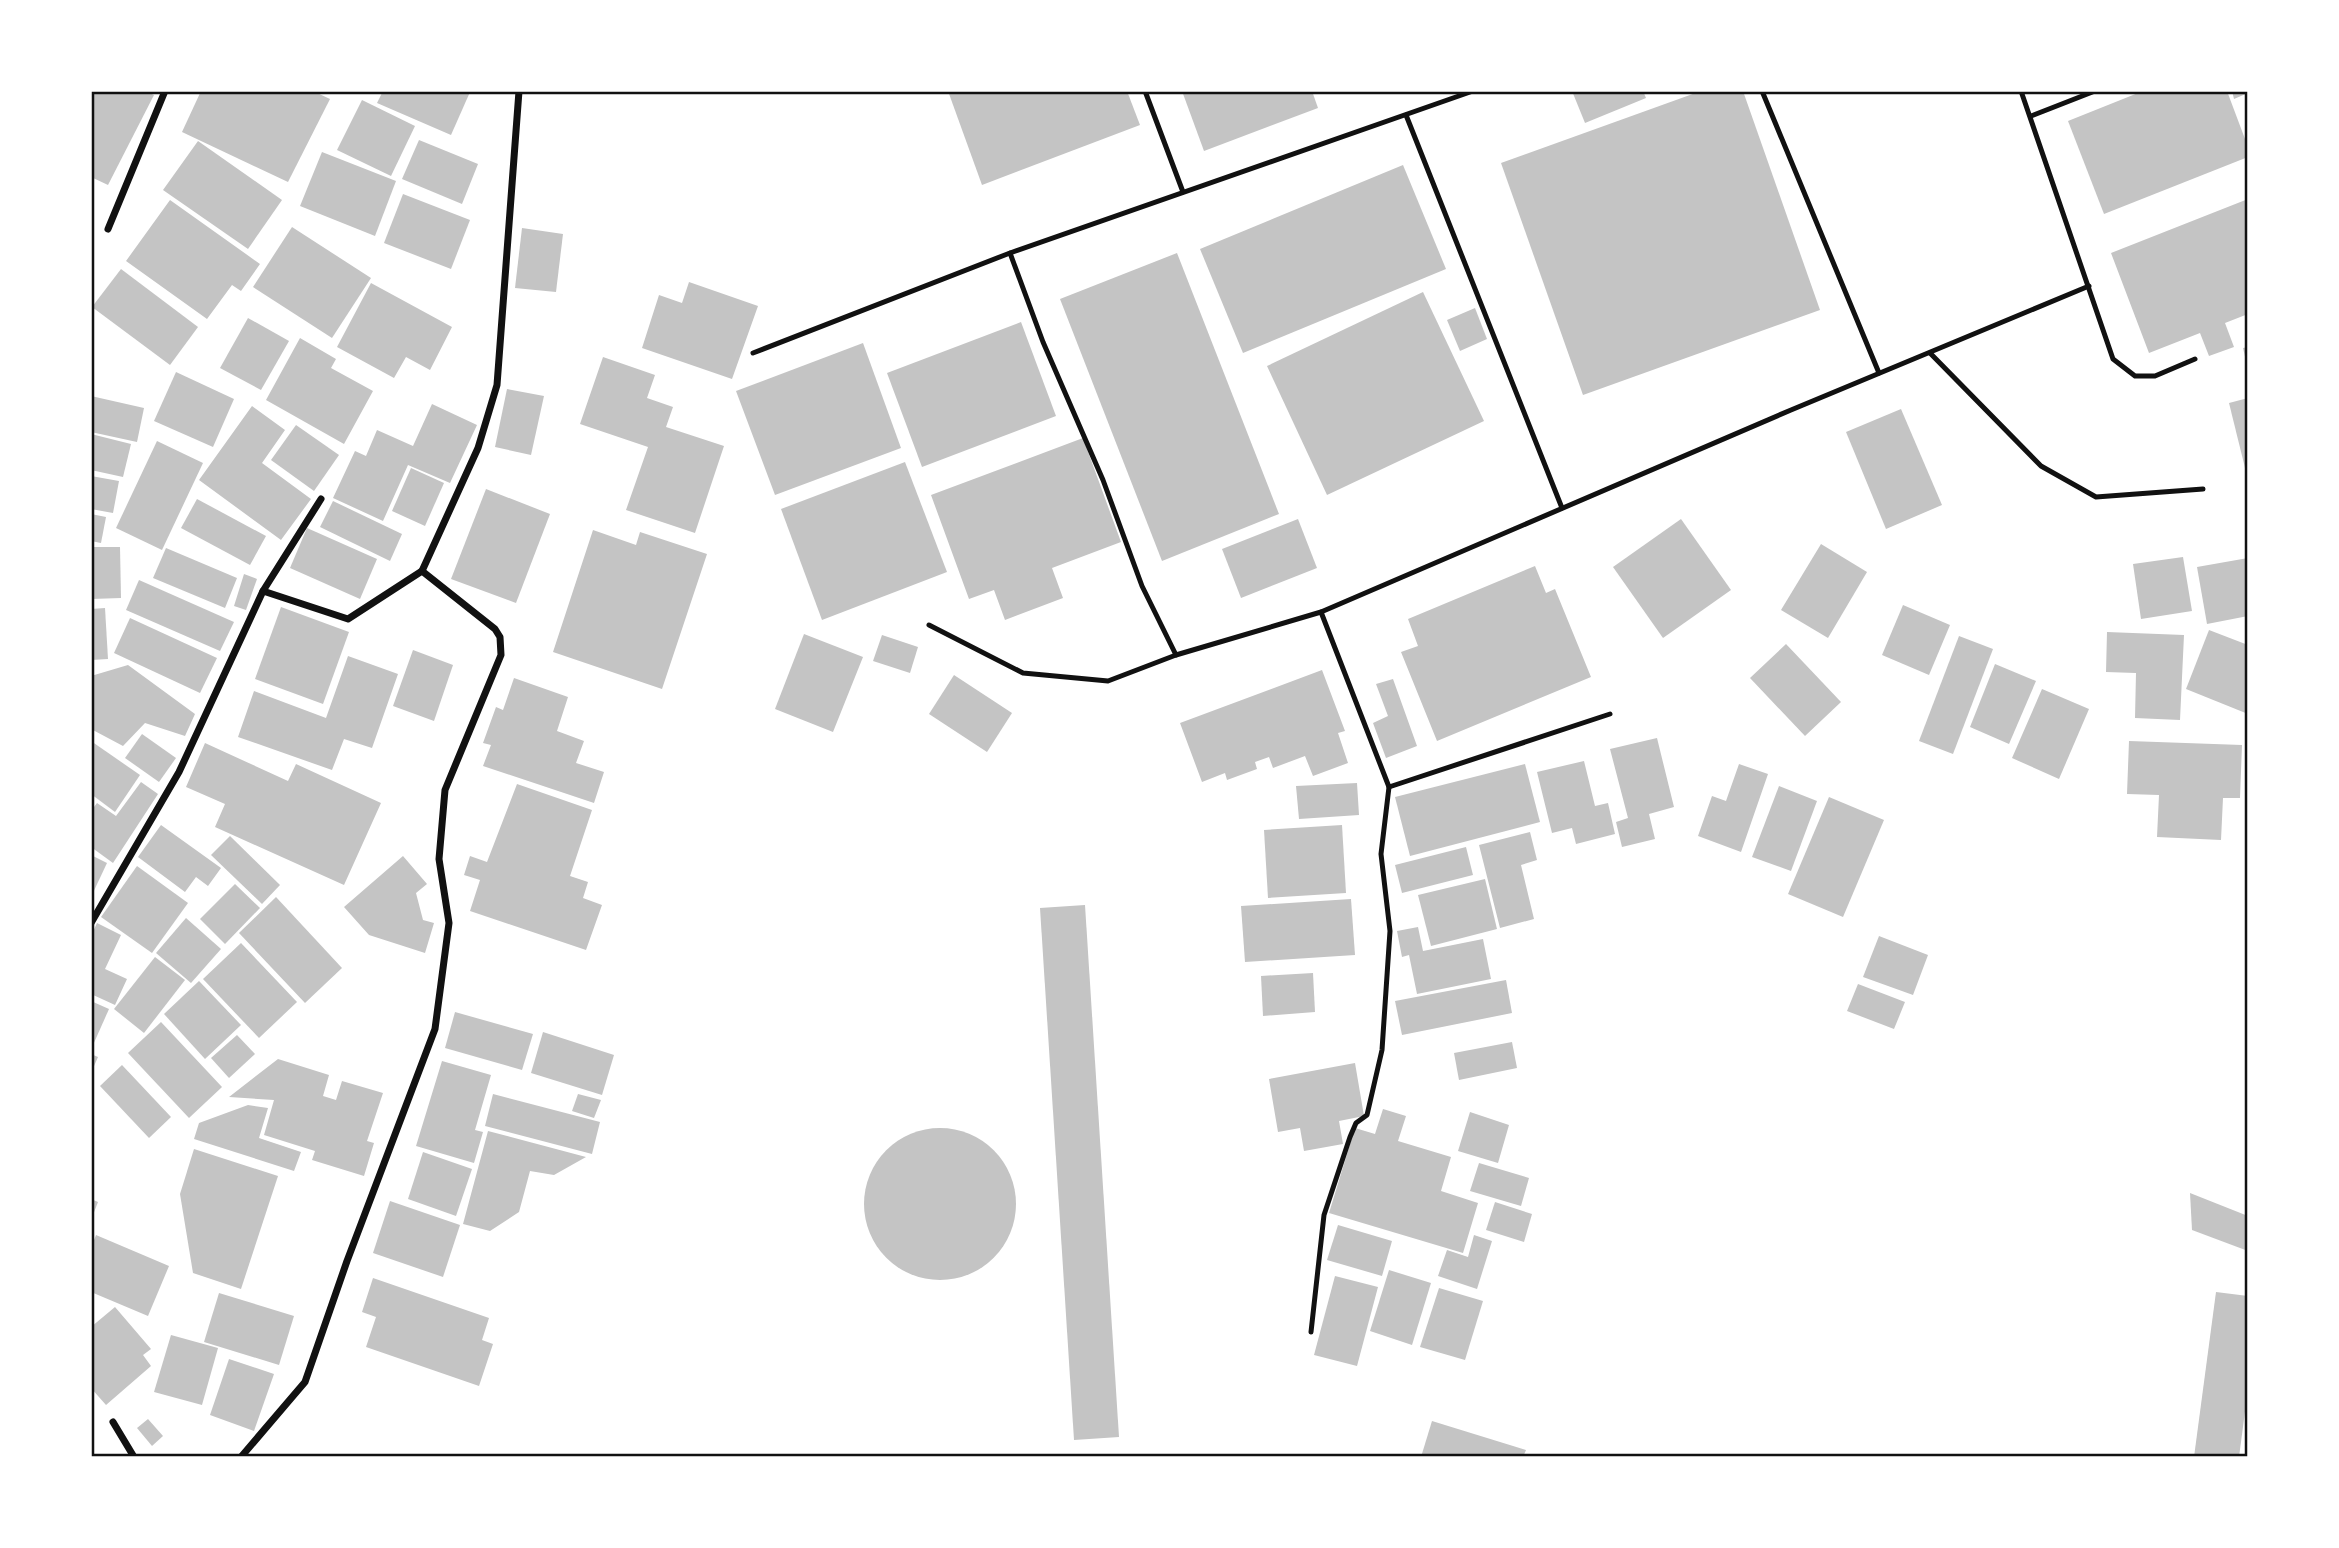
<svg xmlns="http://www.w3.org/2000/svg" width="2339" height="1548" font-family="'Fira Sans',sans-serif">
	<rect width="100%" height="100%" fill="#fff"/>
	<g fill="#c4c4c4">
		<path d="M91,91h54l9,4 -46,90 -17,-8z"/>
		<path d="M201,91h112l17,8 -42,83 -106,-50z"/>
		<path d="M383,91h83l4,1 -19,43 -74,-32z"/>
		<path d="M948,91h179l13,34 -158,60z"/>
		<path d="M1182,91h130l6,17 -114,43z"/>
		<path d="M1572,91h71l3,7 -61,25z"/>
		<path d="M1701,91h42l77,219 -237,85 -82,-232z"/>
		<path d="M2143,91h84l21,56v10l-144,57 -36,-93z"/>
		<path d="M2232,91h16v2l-14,6z"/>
		<path d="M362,100l53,26 -24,50 -54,-26z"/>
		<path d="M419,140l59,24 -16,40 -60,-25z"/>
		<path d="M198,141l84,59 -34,49 -85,-59z"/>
		<path d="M322,152l74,29 -21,55 -75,-30z"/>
		<path d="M1403,165l43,104 -203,84 -43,-104z"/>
		<path d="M403,194l67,26 -19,49 -67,-26z"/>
		<path d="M2248,199v115l-23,9 9,24 -25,9 -9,-23 -51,20 -38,-100z"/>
		<path d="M170,200l90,64 -19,27 -9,-6 -25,34 -81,-58z"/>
		<path d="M292,227l79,51 -39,60 -79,-51z"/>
		<path d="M522,228l41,6 -7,58 -41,-4z"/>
		<path d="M1177,253l102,261 -117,47 -102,-262z"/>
		<path d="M121,269l77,58 -28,38 -78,-58z"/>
		<path d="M689,282l69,24 -26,73 -90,-31 17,-53 23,8z"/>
		<path d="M371,283l81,44 -22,43 -24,-13 -12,21 -57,-31z"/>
		<path d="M1423,292l61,129 -157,74 -60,-129z"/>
		<path d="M1475,308l12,31 -27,12 -13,-31z"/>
		<path d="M248,318l41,23 -28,49 -41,-22z"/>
		<path d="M1021,322l35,94 -134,51 -35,-94z"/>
		<path d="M300,338l36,21 -5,9 42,23 -29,53 -78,-44z"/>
		<path d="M863,343l38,105 -126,47 -39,-104z"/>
		<path d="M2248,347v18h-1l-4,-17z"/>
		<path d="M603,357l52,18 -8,23 26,9 -7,20 58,19 -29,87 -69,-23 22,-63 -68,-23z"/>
		<path d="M176,372l58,27 -21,48 -59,-26z"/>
		<path d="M507,389l37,7 -13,59 -36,-8z"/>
		<path d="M91,396l53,12 -7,34 -46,-10z"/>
		<path d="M2248,398v78h-1l-18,-73z"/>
		<path d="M432,404l45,21 -27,58 -42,-18 -25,56 -50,-23 22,-47 11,5 11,-26 36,16z"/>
		<path d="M252,406l33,24 -23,33 49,36 -30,41 -82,-60z"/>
		<path d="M1901,409l41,96 -56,24 -40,-97z"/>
		<path d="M296,425l43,30 -25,36 -43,-31z"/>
		<path d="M91,434l40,10 -8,33 -32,-7z"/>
		<path d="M1083,438l38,104 -69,26 11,30 -58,22 -11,-30 -25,9 -38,-104z"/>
		<path d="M157,441l46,22 -41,87 -46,-22z"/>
		<path d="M905,462l42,110 -125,48 -41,-111z"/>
		<path d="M411,468l33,15 -19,43 -33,-15z"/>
		<path d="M91,476l28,5 -6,32 -22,-4z"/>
		<path d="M486,489l64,25 -34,89 -65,-24z"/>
		<path d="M197,499l69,37 -16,29 -69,-37z"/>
		<path d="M333,501l69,33 -12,27 -70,-34z"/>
		<path d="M91,514l15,3 -5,26 -10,-2z"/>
		<path d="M1298,519l19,49 -76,30 -19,-49z"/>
		<path d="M1681,519l50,71 -68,48 -50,-71z"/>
		<path d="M307,528l70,31 -17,40 -70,-31z"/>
		<path d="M593,530l43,15 4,-13 67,22 -45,135 -109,-37z"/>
		<path d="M1821,544l46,28 -39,66 -47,-28z"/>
		<path d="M91,547h29l1,51 -30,1z"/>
		<path d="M166,548l71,30 -12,30 -72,-30z"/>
		<path d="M2183,557l9,54 -51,8 -8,-55z"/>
		<path d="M2248,558v58l-41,8 -10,-57z"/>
		<path d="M1535,566l11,27 9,-4 36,88 -154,64 -36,-89 17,-6 -10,-27z"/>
		<path d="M244,574l13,5 -11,31 -12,-4z"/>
		<path d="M139,580l95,42 -14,29 -94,-41z"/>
		<path d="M1903,605l47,20 -21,50 -47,-20z"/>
		<path d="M281,607l68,25 -26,72 -68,-25z"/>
		<path d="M105,608l3,51 -17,1v-51z"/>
		<path d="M130,618l87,40 -17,35 -86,-40z"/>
		<path d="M2209,630l39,15v69l-62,-25z"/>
		<path d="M2107,632l77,3 -4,85 -45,-2 1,-45 -30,-1z"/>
		<path d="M804,634l59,23 -30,75 -58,-23z"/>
		<path d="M882,635l36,12 -8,26 -37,-12z"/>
		<path d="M1959,636l34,13 -40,105 -34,-13z"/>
		<path d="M1786,644l55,58 -36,34 -55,-58z"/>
		<path d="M413,650l40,15 -19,56 -41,-15z"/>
		<path d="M348,656l50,18 -26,74 -28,-9 -12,31 -94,-33 16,-46 72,27z"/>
		<path d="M1995,664l41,17 -27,63 -39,-17z"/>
		<path d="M128,665l67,49 -10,22 -40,-13 -22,23 -32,-17v-53z"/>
		<path d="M1322,670l23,61 -7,2 10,30 -35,13 -8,-20 -32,12 -4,-11 -14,5 2,7 -30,11 -2,-7 -23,9 -22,-59z"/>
		<path d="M954,675l58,38 -25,39 -58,-38z"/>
		<path d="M514,678l54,19 -11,34 27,10 -8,22 28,9 -10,31 -111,-37 8,-21 -8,-2 13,-36 7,3z"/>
		<path d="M1393,679l24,67 -31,12 -13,-35 15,-7 -12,-32z"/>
		<path d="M2042,689l47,20 -30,70 -47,-21z"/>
		<path d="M142,734l34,24 -17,24 -34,-24z"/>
		<path d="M1657,738l17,69 -25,7 6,25 -33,8 -6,-25 12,-4 -18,-69z"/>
		<path d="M91,741l49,34 -25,37 -24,-18z"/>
		<path d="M2129,741l113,4 -2,53h-17l-2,42 -64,-3 2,-42 -32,-1z"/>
		<path d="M205,743l83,38 8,-17 85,39 -37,82 -129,-58 10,-23 -39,-17z"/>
		<path d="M1584,761l11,45 13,-3 7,31 -39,10 -4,-16 -20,5 -15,-61z"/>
		<path d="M1525,764l15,58 -130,34 -15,-59z"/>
		<path d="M1739,764l29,10 -27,78 -43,-16 14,-40 14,5z"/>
		<path d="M141,782l17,12 -45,69 -22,-16v-36l6,-8 19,13z"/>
		<path d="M1357,783l2,32 -60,4 -3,-33z"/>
		<path d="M517,784l75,26 -22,66 18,6 -5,16 19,7 -16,45 -116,-39 10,-31 -16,-5 6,-19 17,6z"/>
		<path d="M1779,786l38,15 -26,70 -39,-14z"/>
		<path d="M1829,797l55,23 -41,97 -55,-23z"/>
		<path d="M161,825l60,43 -13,18 -12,-9 -11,15 -47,-35z"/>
		<path d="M1342,825l4,68 -78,5 -4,-68z"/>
		<path d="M1530,832l7,28 -16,5 13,54 -34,9 -21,-83z"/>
		<path d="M230,836l50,49 -18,19 -51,-49z"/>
		<path d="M1466,847l7,28 -71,18 -7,-28z"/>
		<path d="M91,855l16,8 -16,34z"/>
		<path d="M403,856l24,28 -11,9 7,27 11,3 -9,30 -56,-18 -25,-28z"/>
		<path d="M137,866l51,37 -36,50 -51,-36z"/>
		<path d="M1485,879l12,50 -66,17 -13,-51z"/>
		<path d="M235,884l25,24 -35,36 -25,-25z"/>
		<path d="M276,897l66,71 -37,35 -66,-70z"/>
		<path d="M1351,899l4,56 -110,7 -4,-56z"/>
		<path d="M1085,905l34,532 -45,3 -34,-532z"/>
		<path d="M186,918l35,31 -30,34 -35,-30z"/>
		<path d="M97,923l24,12 -16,34 22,10 -12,26 -24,-11v-58z"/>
		<path d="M1418,927l5,24 60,-12 8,40 -74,15 -8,-39 -7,2 -5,-26z"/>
		<path d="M1879,936l49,19 -15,40 -50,-18z"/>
		<path d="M241,943l56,59 -38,36 -56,-59z"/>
		<path d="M155,957l30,23 -41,53 -30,-24z"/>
		<path d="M1313,973l2,39 -52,4 -2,-40z"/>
		<path d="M1506,980l6,33 -110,22 -7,-34z"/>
		<path d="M199,981l42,44 -36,34 -41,-45z"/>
		<path d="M1858,984l47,18 -11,27 -47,-18z"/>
		<path d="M91,1001l18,8 -16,36 -2,-1z"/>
		<path d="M455,1012l78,22 -11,36 -77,-22z"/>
		<path d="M161,1022l61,65 -33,31 -61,-65z"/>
		<path d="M543,1032l71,23 -12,40 -71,-22z"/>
		<path d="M237,1035l18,19 -26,24 -18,-20z"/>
		<path d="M1512,1042l5,26 -58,12 -5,-27z"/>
		<path d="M91,1054l7,3 -7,16z"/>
		<path d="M278,1059l51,16 -6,21 13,4 6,-19 41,12 -16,48 7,2 -10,33 -52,-16 3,-9 -51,-16 10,-35 -45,-3z"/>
		<path d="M442,1061l49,14 -16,55 8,2 -9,31 -58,-17z"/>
		<path d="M1355,1063l9,53 -25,5 4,23 -39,7 -4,-23 -22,4 -9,-53z"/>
		<path d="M122,1065l49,52 -22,21 -49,-52z"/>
		<path d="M493,1094l107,28 -8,32 -107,-28z"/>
		<path d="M578,1094l23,6 -7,18 -22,-7z"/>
		<path d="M248,1105l20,3 -9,30 42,14 -7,19 -100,-32 5,-16z"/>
		<path d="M1383,1109l23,7 -8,25 53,16 -10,34 37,12 -15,50 -134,-40 26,-85 20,6z"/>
		<path d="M1470,1112l39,13 -11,38 -40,-12z"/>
		<circle cx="940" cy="1204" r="76"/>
		<path d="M488,1131l98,26 -32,18 -24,-4 -11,41 -29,19 -27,-7z"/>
		<path d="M194,1149l84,27 -37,113 -48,-16 -13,-79z"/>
		<path d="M423,1152l49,17 -16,47 -48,-17z"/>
		<path d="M1479,1163l50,15 -8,28 -51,-15z"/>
		<path d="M2190,1193l58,23v35l-56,-21z"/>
		<path d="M91,1199l7,3 -7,18z"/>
		<path d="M390,1201l70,24 -17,52 -70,-24z"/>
		<path d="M1495,1202l37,12 -8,28 -38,-12z"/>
		<path d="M1338,1225l54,16 -10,35 -55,-16z"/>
		<path d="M96,1235l73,31 -21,50 -57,-24v-44z"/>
		<path d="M1474,1235l18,6 -15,48 -39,-13 9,-26 21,7z"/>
		<path d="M1389,1270l42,13 -19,62 -42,-14z"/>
		<path d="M1335,1276l43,11 -21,79 -43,-11z"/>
		<path d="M373,1278l116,40 -7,22 11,4 -14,42 -113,-39 10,-30 -14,-5z"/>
		<path d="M1439,1288l44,13 -18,59 -45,-13z"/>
		<path d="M2216,1292l32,4v93l-9,68h-45z"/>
		<path d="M219,1293l75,23 -15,49 -75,-23z"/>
		<path d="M115,1307l36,42 -8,6 8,11 -45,39 -15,-17v-61z"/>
		<path d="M171,1335l47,13 -16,57 -48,-13z"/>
		<path d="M229,1359l45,15 -20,57 -44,-16z"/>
		<path d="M148,1419l15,17 -11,10 -15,-18z"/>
		<path d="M1432,1421l94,29 -3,7h-102z"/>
	</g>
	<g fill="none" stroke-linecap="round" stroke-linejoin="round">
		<g stroke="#111" stroke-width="5">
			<path d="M1145,91l38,101"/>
			<path d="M1762,91l117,282"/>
			<path d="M2021,91l92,268 22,17h20l40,-17"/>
			<path d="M1406,115l156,393"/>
			<path d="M2031,116l64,-25"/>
			<path d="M1010,253l33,89 60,138 39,106 34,69"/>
			<path d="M753,353l257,-100 463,-162"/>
			<path d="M1930,353l111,113 55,31 107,-8"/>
			<path d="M929,625l94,48 85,8 68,-26 145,-43 470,-202 298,-124"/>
			<path d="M1389,787l221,-73"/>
			<path d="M1311,1332l13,-117 26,-78 6,-14 11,-8 15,-65 8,-119 -9,-77 8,-67 -68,-175"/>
		</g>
		<g stroke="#111" stroke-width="7">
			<path d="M108,229l57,-138"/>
			<path d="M263,591l85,28 74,-48"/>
			<path d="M91,923l88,-151 84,-181 58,-92"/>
			<path d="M113,1422l21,35"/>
			<path d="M241,1457l64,-75 42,-121 88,-232 14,-106 -10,-64 6,-69 56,-135 -1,-18 -5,-8 -73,-58 56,-123 19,-63 22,-294"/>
		</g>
	</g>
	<rect width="2339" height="1548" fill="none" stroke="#ffffff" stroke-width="186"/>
	<rect x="93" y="93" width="2153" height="1362" fill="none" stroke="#111" stroke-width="2.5"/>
</svg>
